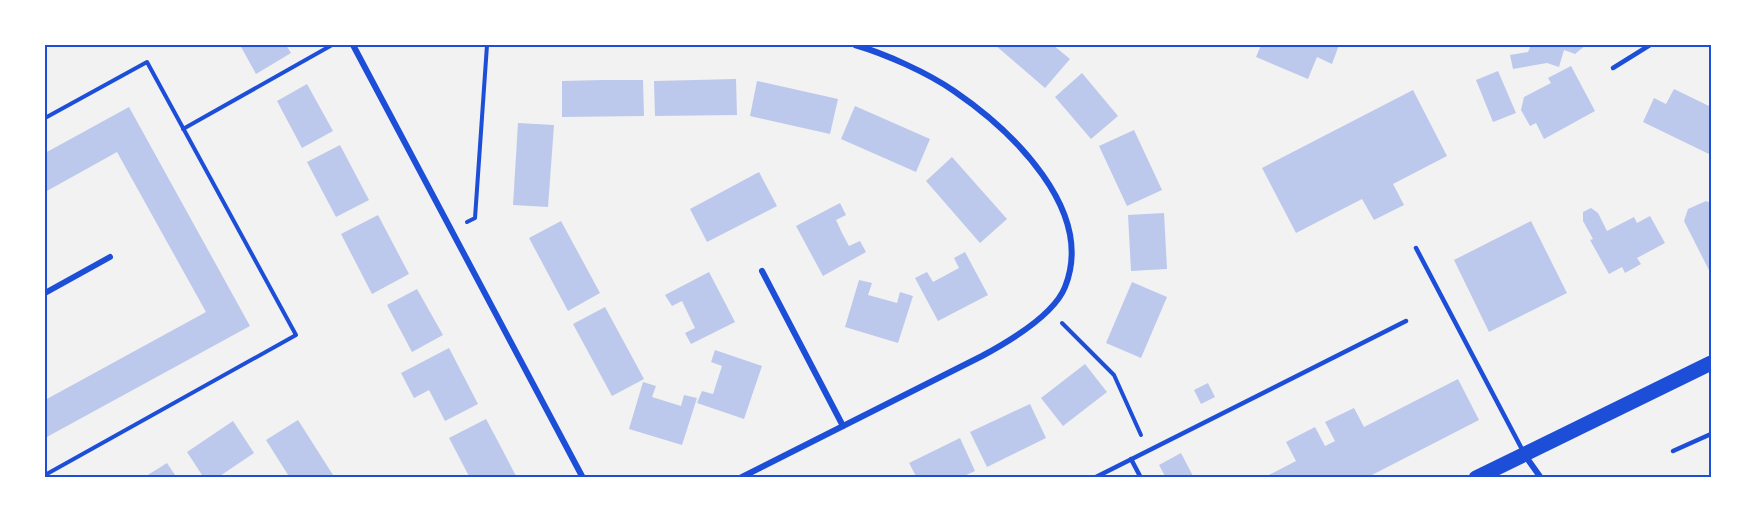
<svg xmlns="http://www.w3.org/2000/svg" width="1756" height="523" font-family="'Noto Sans',sans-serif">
	<rect width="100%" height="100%" fill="#f2f2f2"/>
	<g fill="#bdc9ec">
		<path d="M240,45h46l5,8 -35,21z"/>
		<path d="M995,45h58l17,14 -25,29z"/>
		<path d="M1261,45h78l-7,19 -15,-7 -9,22 -52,-22z"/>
		<path d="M1531,45h55l-11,9 -11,-4 -5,17 -12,-4 -34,6 -3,-14 18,-3z"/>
		<path d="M1571,66l24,45 -51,28 -8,-16 -6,3 -9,-16 3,-13 27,-14 -3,-5z"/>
		<path d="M1498,71l18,42 -23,9 -17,-42z"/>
		<path d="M1082,73l36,43 -27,23 -36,-42z"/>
		<path d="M736,79l1,36 -82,1 -1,-35z"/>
		<path d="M603,80h40l1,36 -82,1v-36z"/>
		<path d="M757,81l81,18 -8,35 -80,-18z"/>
		<path d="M307,84l26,47 -31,17 -25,-47z"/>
		<path d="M1674,89l37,18v48l-68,-33 11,-24 12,6z"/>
		<path d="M1413,90l34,66 -54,28 11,21 -30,15 -12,-21 -66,34 -34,-65z"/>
		<path d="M855,106l75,33 -14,33 -75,-33z"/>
		<path d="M129,107l121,219 -205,112v-38l161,-88 -89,-160 -72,40v-39z"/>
		<path d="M518,123l36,2 -6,82 -35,-2z"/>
		<path d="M1134,130l28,60 -35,16 -28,-60z"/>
		<path d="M340,145l29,55 -33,17 -29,-55z"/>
		<path d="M952,157l55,62 -27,24 -54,-62z"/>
		<path d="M759,172l18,34 -70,36 -17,-33z"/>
		<path d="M1706,201l5,2v71l-27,-53 4,-12z"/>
		<path d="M840,203l6,12 -10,5 6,13 7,13 11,-5 6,11 -43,24 -27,-50z"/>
		<path d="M1591,208l7,5 9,18 27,-14 3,6 13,-7 15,27 -28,15 4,6 -16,9 -3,-6 -13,7 -19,-34 3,-1 -10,-18v-9z"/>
		<path d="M1164,213l3,56 -36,2 -3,-56z"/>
		<path d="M378,215l31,59 -37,20 -31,-60z"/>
		<path d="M561,221l39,72 -32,18 -39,-73z"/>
		<path d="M1531,221l36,72 -78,39 -35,-72z"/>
		<path d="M965,252l23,43 -50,26 -23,-43 12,-6 6,10 26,-14 -5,-10z"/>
		<path d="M709,272l26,50 -44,22 -6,-11 10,-5 -13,-27 -10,5 -7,-11z"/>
		<path d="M859,280l13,3 -4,12 29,8 3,-11 13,4 -15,47 -53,-16z"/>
		<path d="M1132,282l35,15 -26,61 -35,-15z"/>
		<path d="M417,289l26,46 -31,17 -25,-47z"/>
		<path d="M605,307l39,72 -32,17 -39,-72z"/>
		<path d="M449,348l29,56 -33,17 -16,-31 -15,8 -13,-25z"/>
		<path d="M715,350l47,16 -18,53 -47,-16 5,-12 11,3 9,-28 -11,-4z"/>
		<path d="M1085,364l22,28 -44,34 -22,-28z"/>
		<path d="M1458,379l21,41 -109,56 -4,2h-103l33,-17 -10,-19 29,-15 10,19 10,-5 -10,-19 29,-14 10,19z"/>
		<path d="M643,382l13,4 -4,11 29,9 3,-11 13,3 -15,47 -53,-16z"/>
		<path d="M1208,383l7,14 -14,7 -7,-14z"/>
		<path d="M1030,404l16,34 -59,29 -17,-35z"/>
		<path d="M486,419l16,30 15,29h-47l-21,-40z"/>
		<path d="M298,420l35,55 -4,3h-39l-24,-38z"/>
		<path d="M233,421l21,32 -37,25h-13l-17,-26z"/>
		<path d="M960,438l15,33 -15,7h-43l-8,-15z"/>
		<path d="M1181,453l13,25h-28l-7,-13z"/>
		<path d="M167,463l10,15h-34z"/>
	</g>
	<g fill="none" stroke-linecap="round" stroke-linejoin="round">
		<g stroke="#1d4ed8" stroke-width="4">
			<path d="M45,118l102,-56 149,273 -251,140"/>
			<path d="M183,129l149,-84"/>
			<path d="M467,222l8,-4 12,-173"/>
			<path d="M1062,323l52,52 27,60"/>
		</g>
		<g stroke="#1d4ed8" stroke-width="4.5">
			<path d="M1613,68l37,-23"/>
			<path d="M1416,248l108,205"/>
			<path d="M1673,451l38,-17"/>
			<path d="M1131,459l10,19"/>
			<path d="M1094,478l312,-157"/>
		</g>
		<g stroke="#1d4ed8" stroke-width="6">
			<path d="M353,45l230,433"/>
			<path d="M762,271l81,155"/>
			<path d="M45,293l65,-36"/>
			<path d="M1524,454l17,24"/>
			<path d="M740,478l242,-122c26,-14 72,-41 83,-69 31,-77 -54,-157 -111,-196 -26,-18 -68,-37 -99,-46"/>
		</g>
		<path stroke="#1d4ed8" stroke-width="15" d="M1476,478l235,-115"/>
	</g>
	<rect width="1756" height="523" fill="none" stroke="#ffffff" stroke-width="93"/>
	<rect x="46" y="46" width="1664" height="430" fill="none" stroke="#1d4ed8" stroke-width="2"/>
</svg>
